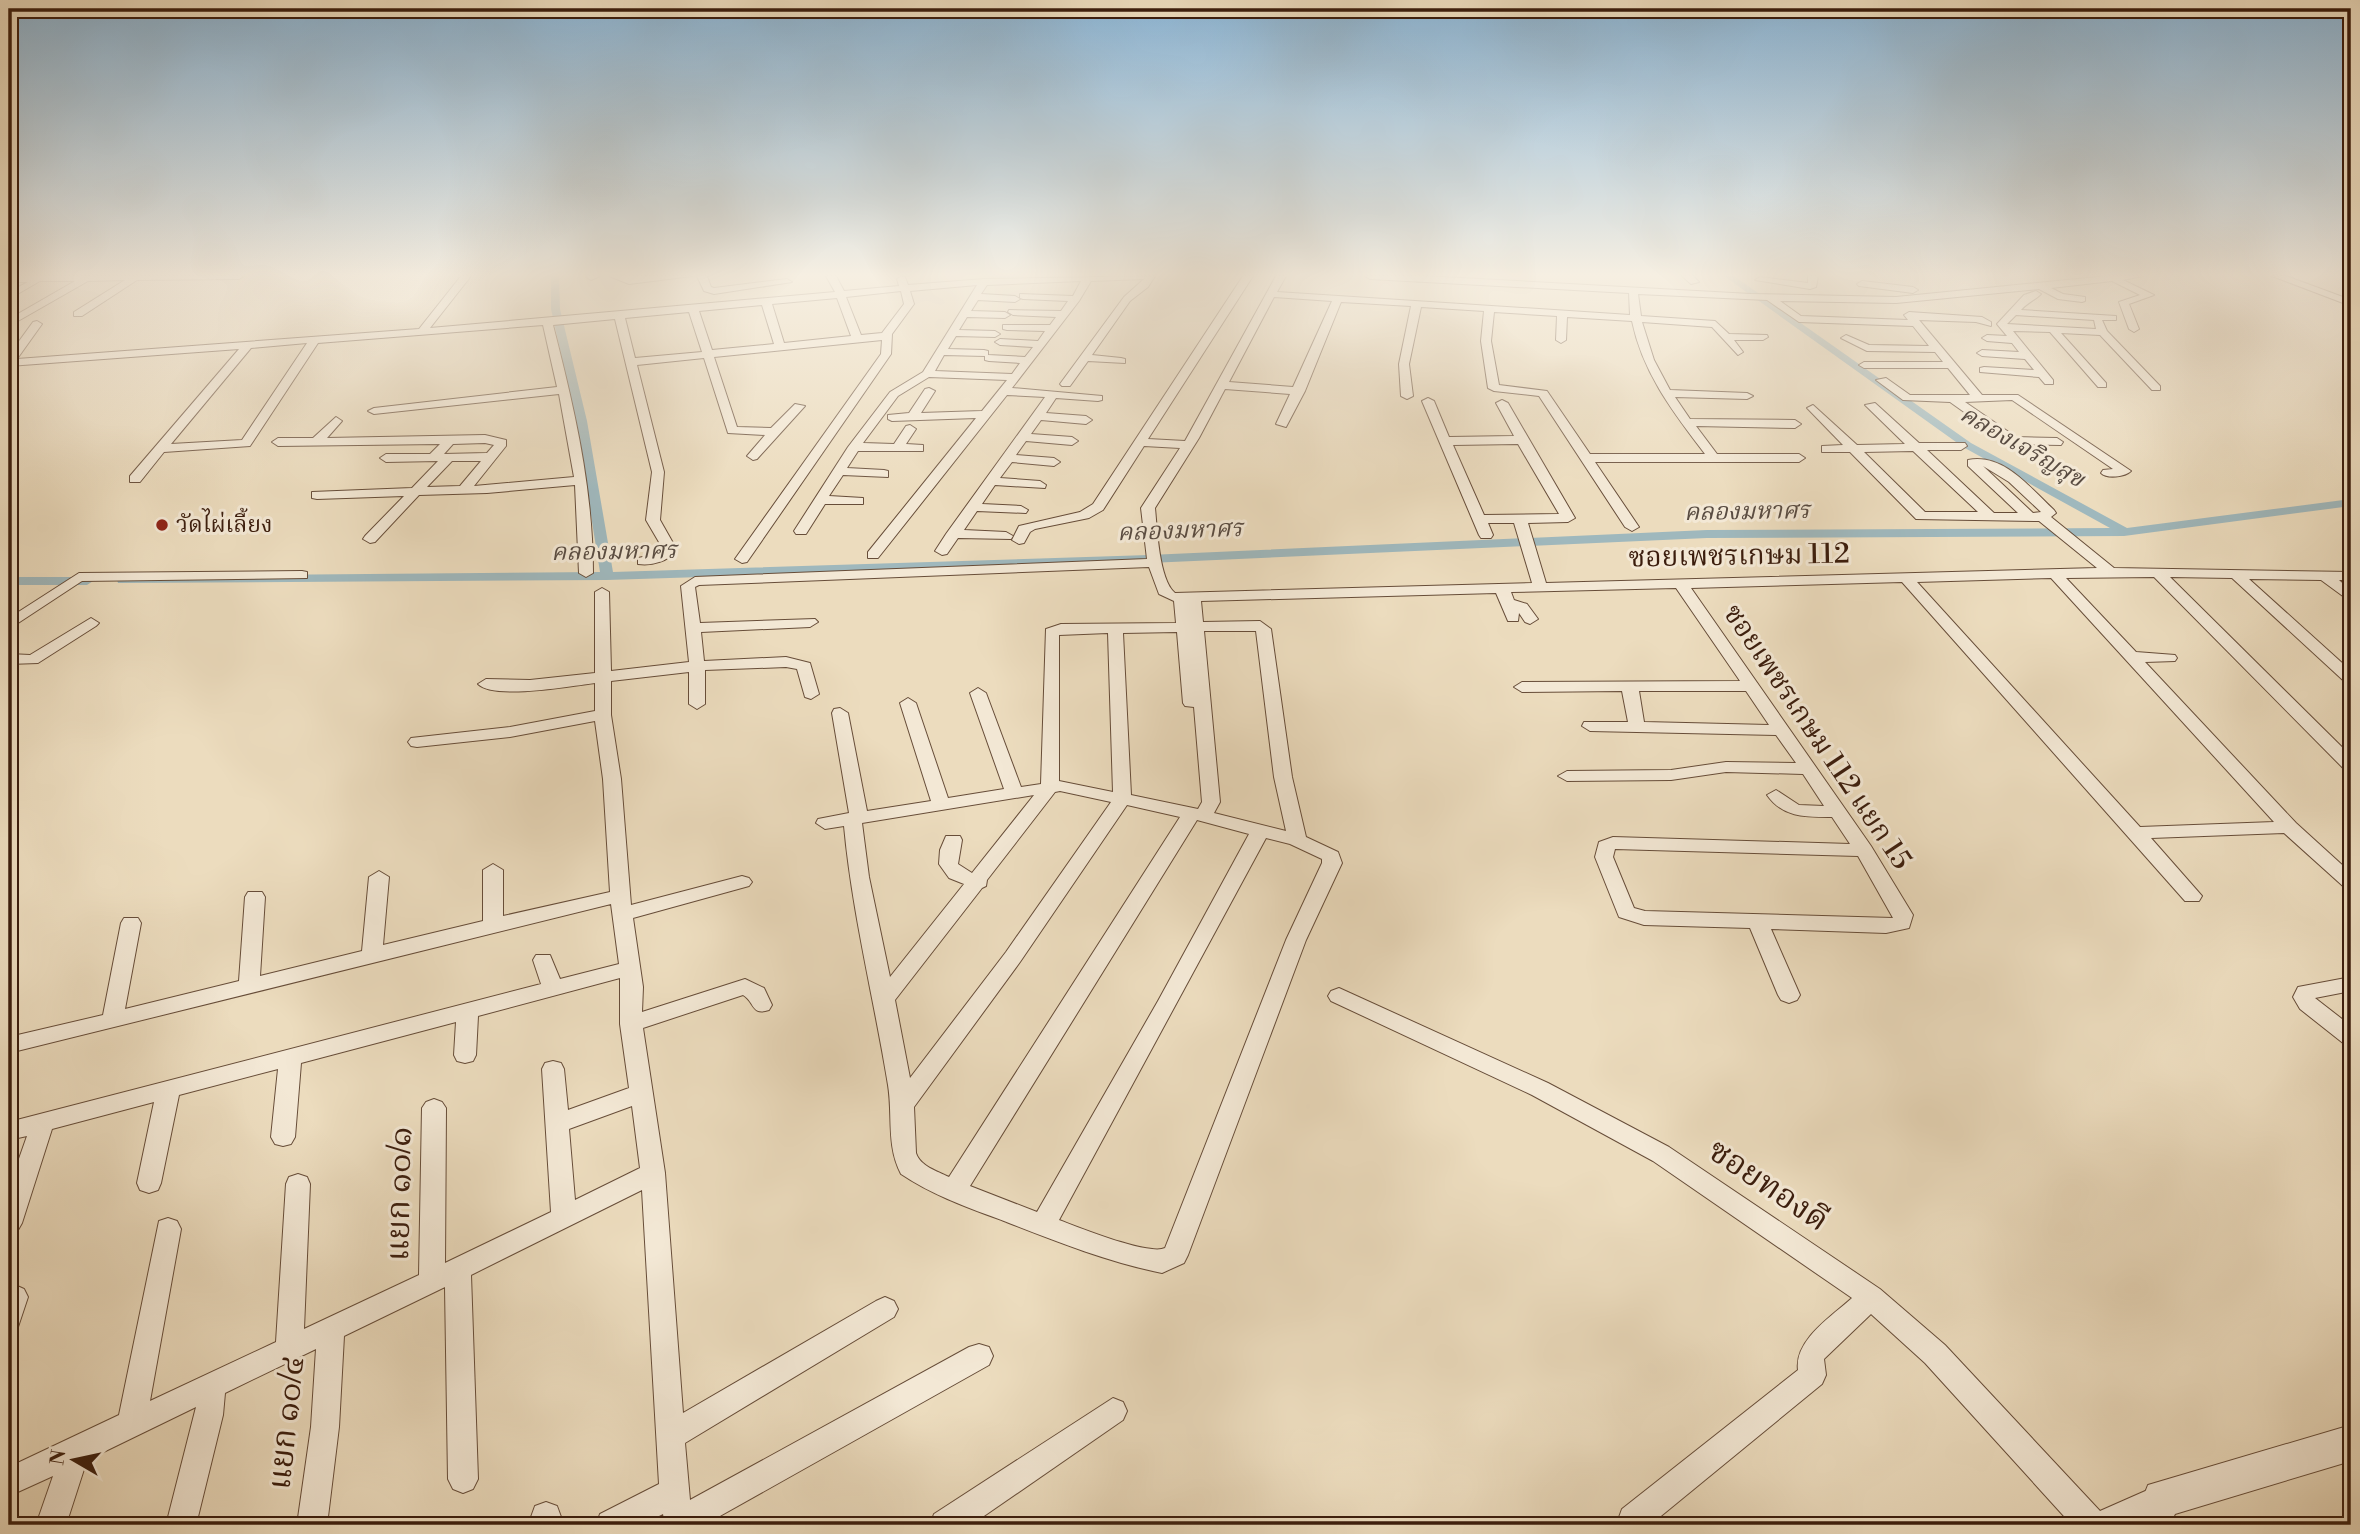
<svg xmlns="http://www.w3.org/2000/svg" width="2360" height="1534" font-family="'Libre Bodoni','Noto Serif Thai',serif">
	<rect width="100%" height="100%" fill="#ecdcbe"/>
	<filter id="stains"><feTurbulence type="fractalNoise" baseFrequency=".00286" numOctaves="4"/><feColorMatrix values="0 0 0 0 .2 0 0 0 0 .09 0 0 0 0 .02 0 0 0 .5 -.17"/></filter>
	<radialGradient id="worn" r=".72"><stop offset=".6" stop-color="#630" stop-opacity="0"/><stop offset="1" stop-color="#630" stop-opacity=".3"/></radialGradient>
	<g fill="none" stroke-linecap="round" stroke-linejoin="round">
		<g fill="#9fb8bd" fill-rule="evenodd">
			<path d="M551,276h8l1,33 27,112 26,151 536,-17 558,-25 403,-2 -147,-81 -239,-171h10l237,167 156,85 224,-29v7l-227,30 -417,2 -558,25 -542,17 -489,3 -1,-3 6,-4 477,-4 -24,-151 -25,-112z"/>
			<path d="M9,577h78l6,4 -6,4h-78z"/>
		</g>
		<g stroke="#674d39" stroke-width="2">
			<g id="minor">
				<path d="M9,276h235l-5,3 -102,1 -55,36h-8v-4l51,-32 -37,1 -77,44 -2,-6 66,-38h-35l-31,18v-7l19,-10h-19z"/>
				<path d="M461,276h10l-41,52 405,-36 -9,-16h10l8,15 55,-5 -2,-7 5,-3 3,1 3,8 76,-6 171,-3 -7,11 -18,14 -38,54 29,3 4,1v4l-37,-2 -18,25h-8l-2,-2 64,-87 20,-18 -53,2 -12,20 -67,87 90,8v4l-4,1 -42,-3 -10,15 40,3 6,4 -6,4 -45,-4 -10,14 41,3 6,4 -6,4 -46,-4 -10,14 38,3 6,4 -6,4 -42,-4 -12,16 40,3 6,4 -1,3 -50,-3 -13,19 39,2 7,4 -2,3 -49,-2 -13,19 42,2 7,4 -2,3 -53,-1 -11,16 -5,1 -7,-4 11,-17 99,-137 -38,-2 -129,163h-10v-6l108,-134 -84,3 -4,-2v-4l21,-2 16,-24 4,-1 6,3 -14,22 61,-2 25,-31 -78,-3 -31,19 -35,47 31,1 12,-18 4,-1 6,4 -10,15 17,1v6h-65l-11,17 37,2 4,1v6l-45,-2 -14,21 34,2v6h-38l-19,30h-10l-2,-3 54,-84 42,-55 33,-20 54,-87 -67,6 4,13 -22,30 -1,20 -144,208 -5,1 -7,-4 146,-205 1,-14 -168,17 23,70 34,1 24,-24 10,2 -48,53 -4,1 -6,-4 18,-21 -37,-2 -24,-75 -67,7 27,107 -4,48 17,30c-9,11 -24,16 -39,14v-6l19,-4 6,-5 -17,-29 6,-48 -37,-153 -62,6c21,82 40,162 40,248l-7,4 -7,-4 -4,-88 -88,8 -68,2 -44,47 -5,1 -7,-4 2,-3 39,-40 -87,3 -5,-1v-6l100,-4 26,-27 -52,1 -6,-4 6,-4h44l10,-10 -162,2 -6,-4 6,-4h35l23,-21 6,4 -15,17 158,-3 21,5v6l-32,40 100,-9 -15,-83 -185,20 -6,-3 6,-3 183,-21 -14,-62 -225,18 -68,103 -86,6 -24,30h-10v-6l109,-127 -230,17v-11l24,-33 4,-1 5,3 -25,35 402,-30zM1081,281l-8,15 -53,-2v4l3,1 45,2 -7,10 -52,-1 -1,2 5,3 43,2 -6,8h-47v4l4,1 38,1 -7,10 -38,-2 -5,3 5,3 33,2 -8,10 -37,-2v-4l-4,-1 -36,-1 8,-13 39,1 5,-3 -5,-3 -36,-1 8,-13 38,1 5,-3 -5,-3 -34,-1 7,-11 37,2 5,-3 -5,-3 -34,-2 6,-9zM901,291l3,13 -22,29 -21,2 -15,-38zM837,298l14,38 -67,7 -12,-39zM762,305l12,39 -62,6 -13,-39zM689,312l13,40 -67,6 -10,-40zM307,343l-65,97 -71,4 80,-96zM944,355l41,1v4l4,1 31,2 -8,11 -77,-3zM485,443l9,2 -7,8 -43,1 9,-10zM452,461h29l-21,25 -33,1z"/>
				<path d="M600,276l-9,4 -5,-3 1,-1z"/>
				<path d="M609,276h83l-63,8z"/>
				<path d="M697,276h10l4,11 3,1 73,-9 5,3 -78,12 -10,-3z"/>
				<path d="M1243,276h10l-105,163 37,2 91,-165h10l-9,16 353,23 -1,-22 -259,-14 -5,-3h59l327,18 145,3 212,-21h35l-20,4 31,15 -25,9 10,25 -5,3 -5,-3 -10,-27 21,-7 -28,-14 -61,7 12,6 22,3v4l-3,1 -24,-3 -19,-10 -143,14 -116,-2 21,15 107,4 -4,-5 5,-3 73,5 9,5v4l-15,-4 -57,-2 63,75h36l113,76c-6,6 -24,8 -30,2l2,-3 10,-1 -101,-69 -47,2 51,35 41,1 6,4 -2,3 -52,-1 -59,-42 -47,-2 -27,-20 10,-2 24,17h60l-22,-27h-84l-5,-3 5,-3h79l-8,-10 -68,-1 -26,-13 5,-3 23,10 60,1 -16,-20 -114,-4 -32,-22 -129,-6 3,22 74,5 14,13 38,1 1,2 -5,3h-29l9,12 -5,3 -26,-28 -70,-5 12,38 16,30 77,3 6,3 -6,3 -72,-2 15,22 105,1 6,4 -6,4 -99,-2 21,28h82l6,4 -6,4h-204l44,65 -7,4 -7,-4 -86,-131 -45,-5 -6,-3 -7,-47 3,-30 -63,-4 -12,57 4,32 -6,3 -6,-3 -2,-32 12,-58 -70,-4 -36,89 -19,36 -10,-3 14,-30 -65,-5 -26,49 -44,70c2,20 4,72 20,85l357,-10 -18,-60h-26l5,12 -2,3h-10l-2,-3 -57,-134 6,-3 6,3 15,36 65,-1 -18,-33 6,-3 6,3 67,115 -7,4 -40,1 18,60 551,-15 -58,-47 -123,-2 -66,-67h-28v-6l21,-1 -34,-35 -2,-2 6,-3 44,40 48,-1 -40,-39 10,-2 44,40h46l2,3 -6,4h-34l67,63h24l-50,-47v-6c36,-7 62,28 86,50l2,3 -5,4 63,51 237,4v8h-12l12,11v11l-30,-22 -72,-1 102,92v13l-6,-2 -113,-104 -62,-1 181,179v15l-6,-1 -191,-193 -88,1 70,74 39,3 2,3 -2,3 -30,1 151,161 55,50v16l-7,-2 -60,-54 -133,5 51,58 -3,5h-14l-283,-319 -211,6 180,258 42,69 -4,13 -23,5 -115,-4 29,66 -3,5 -8,3 -8,-3 -3,-5 -28,-67 -106,-3 -25,-8 -24,-60 4,-15 14,-5 237,7 -18,-27c-26,0 -49,1 -65,-22l9,-5 23,15 25,1 -21,-32 -77,-2 -55,8 -104,1 -9,-5 9,-5 104,-1 55,-8 70,1 -20,-28 -186,-4 -8,-5 2,-4h44l-6,-31 -100,1 -8,-5 8,-5 218,-1 -64,-93 -165,4 3,8 13,4 11,15 -8,5 -5,-2 -6,-9 -1,8h-10l-12,-28 -295,8 2,21 57,-1 11,8 21,148 14,60 32,15 4,11 -36,77 -118,315 -4,8 -22,10c-54,-11 -107,-32 -158,-52 -35,-13 -72,-26 -103,-47 -15,-29 -8,-58 -13,-89 -14,-86 -36,-172 -44,-259l-19,3 -9,-6 2,-4 31,-6 -17,-100 2,-4 6,-1 8,5 19,98 64,-10 -31,-98 8,-5 8,5 32,95 56,-9 -34,-96 8,-5 8,5 35,94 20,-3 5,-155 15,-5 115,-1 -2,-22 -15,-7 -10,-27 -450,18 -4,2 5,36 115,-4 3,3 -8,5 -109,5 3,29 82,-4 24,6 9,31 -8,5 -6,-2 -8,-28 -11,-2 -81,3v34l-8,5 -8,-5v-32l-78,9v34l10,64 10,126 111,-29 7,2 3,4 -3,4 -116,32 10,69 -1,25 103,-33 19,9 8,17 -3,5c-18,6 -14,-8 -26,-15l-100,33 22,145 18,240 193,-112 9,-4 9,4 4,8 -4,8 -209,126 5,57 279,-153 10,-3 10,3 4,9 -4,9 -285,160h-39l-2,-11 -22,11h-45l4,-11 59,-30 -17,-294 -171,85 7,204 -5,10 -10,4 -10,-4 -5,-10 -3,-192 -101,49 -5,91 -12,98h-30l14,-98 5,-78 -91,44 -2,22 -27,110h-30l30,-118 -109,53 -21,65h-30l17,-49 -44,20v-29l110,-52 40,-194 9,-3 9,3 4,8 -31,172 126,-59 10,-158 3,-7 9,-3 9,3 3,7 -6,145 115,-54 3,-167 4,-6 8,-3 8,3 4,6 -1,155 106,-51 -9,-143 3,-6 8,-2 8,2 3,6 4,41 61,-22 -9,-64v-46l-142,38 -2,39 -3,6 -8,2 -8,-2 -3,-6 2,-33 -155,41 -6,74 -4,7 -8,2 -8,-2 -4,-7 7,-68 -99,26 -18,88 -3,7 -9,3 -9,-3 -3,-7 17,-81 -102,27 -30,94 -4,7 -9,4v-47l18,-51 -18,4v-18l532,-138 -8,-24 3,-5h14l10,24 59,-15 -8,-60 -602,149v-16l94,-22 18,-92 3,-5h14l3,5 -16,86 114,-28 6,-84 3,-5h14l3,5 -5,79 102,-25 7,-74 10,-6 10,6 -6,68 100,-24v-51l10,-6 10,6v46l107,-24 -7,-113 -8,-58 -85,16 -93,10 -6,-1 -3,-4 3,-4 99,-11 85,-16v-28c-23,3 -101,17 -117,1l8,-5 44,1 65,-7v-81l7,-4 7,4 2,79 78,-9 -8,-76 14,-9 452,-18 -6,-51 39,-60 -36,-2 -41,64 -14,8 -54,11 -5,3 -6,11 -5,1 -7,-4 7,-14 61,-14 13,-8zM1274,297l58,4 -39,86 -64,-5zM1494,312l63,4 -1,24 5,3 5,-3 1,-23 65,4c11,53 42,92 73,133h-115l-43,-63 -48,-6 -8,-44zM1518,444l41,70 -75,1 -31,-70zM1913,451l65,61h-53l-61,-60zM1983,466l26,16 32,30 -8,1zM2051,578l223,244 -134,5 -223,-245zM1204,631h52l18,146 12,54 -72,-18 6,-11zM1177,632l6,71 2,3 9,1 8,95 -4,7 -67,-14 -8,-162zM1108,633l5,159 -54,-11v-146zM1639,691h107l23,34 -125,-3zM1060,791l51,11 -105,150 -96,126 -15,-78 87,-112 4,-2 1,-6 68,-88zM1034,795l-62,78 -14,-9 4,-24 -2,-4h-14l-6,14 -1,14 10,14 15,6 -74,93 -21,-100 -7,-54zM1127,805l53,12 -231,360c-12,-6 -29,-11 -33,-24l-2,-46 106,-145zM1197,820l52,14 -91,167 -121,211 -67,-26zM1266,838l24,6 32,15v4l-36,77 -121,308c-16,8 -87,-21 -106,-28zM1615,849l243,7 35,62 -248,-7 -11,-3 -21,-51zM632,1106l8,62 -65,32 -6,-71z"/>
				<path d="M1682,276h11l6,6 -8,2z"/>
				<path d="M1808,276h10l-2,11 -6,2 -55,-9 5,-3 48,6z"/>
				<path d="M2272,276h14l65,24v6z"/>
				<path d="M1862,281l51,6 5,3 -5,3 -54,-7 -2,-2z"/>
				<path d="M2036,291l5,3c-6,6 -14,9 -20,16l95,6v4h-14l5,11 53,55v4h-8l-52,-55 -39,-2 45,50v4h-8l-48,-55 -37,-1 40,49v4h-8l-6,-7 -59,-5v-4l4,-1 50,3 -9,-11 -43,-3 -5,-3 5,-3 37,2 -7,-9 -25,-2 -5,-3 5,-3 20,1 -10,-12 27,-29zM2016,315l78,5 2,9 -89,-5z"/>
				<path d="M302,571l5,1v6l-225,3 -73,48v-11l70,-45z"/>
				<path d="M91,618l8,5 -3,3 -58,37 -29,1v-10l21,1z"/>
				<path d="M2351,977v14l-36,7 36,28v19l-8,-2 -43,-34 -7,-12 5,-10z"/>
				<path d="M1339,988l209,95 121,64 211,142 65,56 155,166 59,-26 10,5 5,10 -5,10 -32,15h-65l-147,-162 -54,-49 -47,45 2,16 -4,9 -172,141h-30l-2,-5 4,-11 176,-139c-4,-30 34,-54 54,-72l-199,-137 -121,-66 -201,-94 -3,-5 3,-5z"/>
				<path d="M15,1285l9,4 4,8 -10,30 -9,4v-43z"/>
				<path d="M1113,1398l10,4 4,9 -4,9 -152,105h-41l4,-11z"/>
				<path d="M546,1502l11,4 7,19h-30l-3,-8 4,-11z"/>
			</g>
		</g>
		<g stroke="#674d39" stroke-width="2">
			<path id="tertiary" d="M2351,1425v36l-176,53 -5,11h-38l16,-40z"/>
		</g>
		<use href="#minor" fill="#f3e8d5" fill-rule="evenodd"/>
		<use href="#tertiary" fill="#f3e8d5" fill-rule="evenodd"/>
	</g>
	<linearGradient id="sky" x2="0" y2="1"><stop stop-color="#8bb6d7"/><stop offset="0.56" stop-color="#f6efe2"/><stop offset="1" stop-color="#f6efe2" stop-opacity="0"/></linearGradient>
	<rect width="2360" height="491" fill="url(#sky)"/>
	<circle fill="#8f2418" stroke="#f3e8d5" stroke-width="2.5" cx="162" cy="525" r="7"/>
	<g text-anchor="middle" dominant-baseline="central" stroke-width="6" stroke-linejoin="round" paint-order="stroke">
		<g font-size="23" fill="#3b1d0d" stroke="#f3e8d5" text-anchor="start">
			<text x="176" y="525">วัดไผ่เลี้ยง</text>
		</g>
		<g font-size="24" font-style="italic" fill="#594c42" stroke="#f3e8d5">
			<text transform="translate(2022 447) rotate(30)">คลองเจริญสุข</text>
			<text transform="translate(1747 512) rotate(-1)">คลองมหาศร</text>
			<text transform="translate(1180 531) rotate(-2)">คลองมหาศร</text>
			<text transform="translate(614 552) rotate(-1)">คลองมหาศร</text>
		</g>
		<g font-size="28" fill="#3b1d0d" stroke="#f3e8d5">
			<text transform="translate(1739 556) rotate(-1)">ซอยเพชรเกษม 112</text>
			<text transform="translate(1817 737) rotate(56)">ซอยเพชรเกษม 112 แยก 15</text>
		</g>
		<g font-size="33" fill="#3b1d0d" stroke="#f3e8d5">
			<text transform="translate(1768 1186) rotate(34)">ซอยทองดี</text>
			<text transform="translate(400 1194) rotate(-89)">แยก ๑๐/๑</text>
			<text transform="translate(287 1423) rotate(-84)">แยก ๑๐/๔</text>
		</g>
	</g>
	<rect width="2360" height="1534" fill="none" stroke="#ecdcbe" stroke-width="35"/>
	<rect x="10" y="10" width="2339" height="1513" fill="none" stroke="#3b1d0d" stroke-width="3.5"/>
	<rect x="18" y="18" width="2325" height="1499" fill="none" stroke="#3b1d0d" stroke-width="2"/>
	<g transform="translate(74 1460) rotate(279)" stroke="#f3e8d5" stroke-width="5" paint-order="stroke">
	<path d="M0-5L12 26L0 18L-12 26Z" fill="#3b1d0d"/>
	<text y="-10" font-size="19" font-weight="bold" text-anchor="middle" fill="#3b1d0d">N</text>
	</g>
	<rect width="100%" height="100%" filter="url(#stains)"/>
	<rect width="100%" height="100%" fill="url(#worn)"/>
</svg>
